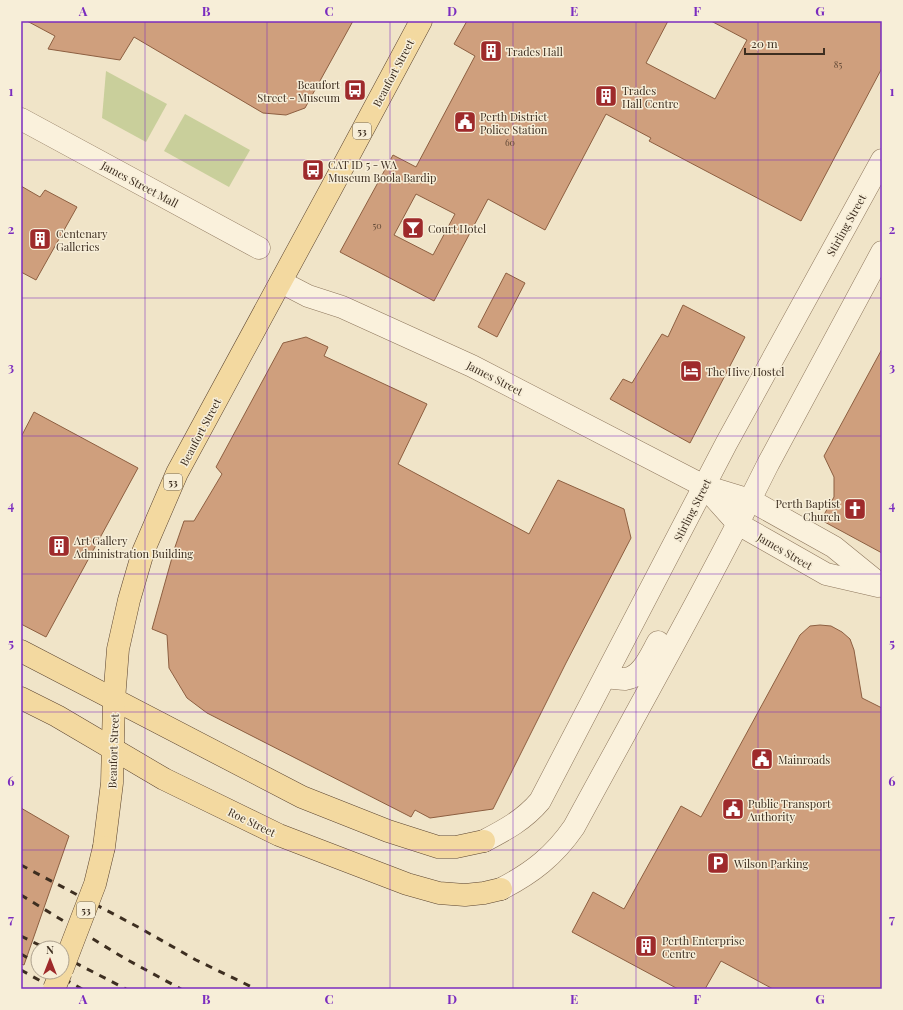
<svg xmlns="http://www.w3.org/2000/svg" width="903" height="1010" font-family="'Playfair Display',serif">
	<rect width="100%" height="100%" fill="#f0e4c8"/>
	<g fill="#c9cf9b">
		<path d="M106,71l61,33 -21,38 -44,-24z"/>
		<path d="M185,114l65,36 -21,37 -65,-36z"/>
	</g>
	<g fill="#cf9f7d" stroke="#8d5f41" fill-rule="evenodd">
		<path d="M27,21h326l-48,87 -19,7 -23,-2 -129,-76 -14,23 -72,-11 7,-13z"/>
		<path d="M467,21h201l-22,42 69,36 32,-59 -36,-19h171v47l-81,153 -152,-80 2,-3 -45,-24 -61,116 -57,-31 -54,102 -94,-49 53,-97 23,12 59,-111 -21,-12zM416,194l39,20 -22,41 -39,-20z"/>
		<path d="M21,186l19,11 5,-7 32,17 -41,73 -15,-8z"/>
		<path d="M506,273l19,10 -28,54 -19,-10z"/>
		<path d="M683,305l62,32 -55,106 -80,-44 13,-20 9,4 30,-49 6,3z"/>
		<path d="M306,337l22,10 -4,9 103,48 -29,60 131,70 29,-54 66,29 7,29 -65,125 -73,146 -63,9 -15,-8 -4,7 -204,-104 -20,-15 -18,-30 -2,-33 -15,-6 23,-82 9,-26h10l28,-47 -6,-7 67,-124z"/>
		<path d="M882,349v204l-61,-33 13,-23v-20l-10,-21z"/>
		<path d="M34,412l104,56 -92,169 -25,-13v-187z"/>
		<path d="M820,625l11,1 11,6 8,7 4,11 8,48 20,10v281h-109l-52,-28 -16,28h-27l-106,-57 21,-40 31,17 57,-103 20,11 99,-182 10,-9z"/>
		<path d="M21,808l48,28 -45,129 -3,-1z"/>
	</g>
	<g fill="none" stroke-linecap="round" stroke-linejoin="round">
		<g stroke="#8d765c" stroke-width="23">
			<g id="minor">
				<path d="M21,119l238,129"/>
				<path d="M281,282l27,14 34,11 130,59 232,120 46,14 84,47 48,39"/>
				<path d="M704,486l34,38 30,17 58,33 52,12"/>
				<path d="M606,677c6,1 13,2 19,2 17,-2 25,-23 33,-37"/>
				<path d="M484,841c21,-11 40,-21 56,-40l186,-357 156,-284"/>
				<path d="M501,889c31,-16 53,-33 73,-62 65,-120 133,-240 194,-363l114,-212"/>
			</g>
		</g>
		<g stroke="#5b4430" stroke-width="23">
			<g id="major">
				<path d="M21,651l281,146 86,34 50,16h18l28,-6"/>
				<path d="M21,698l36,18 107,63 115,56 128,49 32,9 26,2 19,-2 17,-4"/>
				<path d="M104,847l8,-64 2,-83 4,-51 11,-49 14,-48 34,-79 155,-286 89,-166"/>
			</g>
		</g>
		<use href="#minor" stroke="#faf1dc" stroke-width="22"/>
		<use href="#major" stroke="#f3d9a0" stroke-width="22"/>
		<g stroke="#3d2e20" stroke-width="3" stroke-dasharray="7 7" stroke-linecap="butt">
			<path d="M21,865l117,62 58,33 60,29"/>
			<path d="M21,895l103,63 57,31"/>
			<path d="M21,936l24,12"/>
			<path d="M21,954l17,10"/>
			<path d="M62,956l64,33"/>
			<path d="M21,970l34,19"/>
			<path d="M52,972l30,17"/>
		</g>
		<g stroke="#5b4430" stroke-width="23" stroke-linecap="butt">
			<g id="major-bridge">
				<path d="M62,970l33,-86 9,-37"/>
				<path d="M54,989l7,-17"/>
			</g>
		</g>
		<use href="#major-bridge" stroke="#f3d9a0" stroke-width="22"/>
	</g>
	<path fill="none" stroke="#7b2cbf" stroke-width="1" stroke-opacity="0.55" d="M145,21v968M267,21v968M390,21v968M513,21v968M636,21v968M758,21v968M21,160h861M21,298h861M21,436h861M21,574h861M21,712h861M21,850h861"/>
	<defs>
		<g id="building-square" transform="scale(1.15)"><rect x="-9" y="-9" width="18" height="18" rx="4" fill="#9e2a2b" stroke="#f7eed8"/><path d="M-4-6H4V6H1V3H-1V6H-4ZM-2.5-4.3h1.7v1.8h-1.7ZM.8-4.3h1.7v1.8H.8ZM-2.5-1h1.7V.8h-1.7ZM.8-1h1.7V.8H.8Z" fill="#fff"/></g>
		<g id="bus-square" transform="scale(1.15)"><rect x="-9" y="-9" width="18" height="18" rx="4" fill="#9e2a2b" stroke="#f7eed8"/><path d="M-5-6H5V4H4V6H2V4H-2V6H-4V4H-5ZM-3.5-4V0h7V-4ZM-3.5 1.2v1.5H-2V1.2ZM2 1.2v1.5H3.5V1.2Z" fill="#fff"/></g>
		<g id="civic-square" transform="scale(1.15)"><rect x="-9" y="-9" width="18" height="18" rx="4" fill="#9e2a2b" stroke="#f7eed8"/><path d="M-.6-6.5H3V-4.5H.6V-3L4-1V1h2V6H-6V1h2V-1L-.6-3ZM-1.2 2.5V6h2.4V2.5Z" fill="#fff"/></g>
		<g id="bar-square" transform="scale(1.15)"><rect x="-9" y="-9" width="18" height="18" rx="4" fill="#9e2a2b" stroke="#f7eed8"/><path d="M-6-5H6L.8 .8V4.5H3.5V6h-7V4.5H-.8V.8Z" fill="#fff"/></g>
		<g id="hotel-square" transform="scale(1.15)"><rect x="-9" y="-9" width="18" height="18" rx="4" fill="#9e2a2b" stroke="#f7eed8"/><path d="M-6-4.5h1.5V1H6V5H4.5V3h-9V5H-6ZM-4 0a1.8 1.8 0 1 1 3.6 0ZM.5 0V-2.5h3Q6-2.5 6 0Z" fill="#fff"/></g>
		<g id="church-square" transform="scale(1.15)"><rect x="-9" y="-9" width="18" height="18" rx="4" fill="#9e2a2b" stroke="#f7eed8"/><path d="M-1.2-6h2.4v3.5h3.3v2.4h-3.3V6h-2.4V-.1h-3.3v-2.4h3.3Z" fill="#fff"/></g>
		<g id="parking-square" transform="scale(1.15)"><rect x="-9" y="-9" width="18" height="18" rx="4" fill="#9e2a2b" stroke="#f7eed8"/><path d="M-3.5-5.5H1a3.5 3.5 0 0 1 0 7H-1V5.5H-3.5ZM-1-3.4V-.6H.8a1.4 1.4 0 0 0 0-2.8Z" fill="#fff"/></g>
	</defs>
	<g fill-rule="evenodd">
		<use href="#building-square" x="491" y="51"/>
		<use href="#bus-square" x="355" y="90"/>
		<use href="#building-square" x="606" y="96"/>
		<use href="#civic-square" x="465" y="122"/>
		<use href="#bus-square" x="313" y="170"/>
		<use href="#bar-square" x="413" y="228"/>
		<use href="#building-square" x="40" y="239"/>
		<use href="#hotel-square" x="691" y="371"/>
		<use href="#church-square" x="855" y="509"/>
		<use href="#building-square" x="59" y="546"/>
		<use href="#civic-square" x="762" y="759"/>
		<use href="#civic-square" x="733" y="809"/>
		<use href="#parking-square" x="718" y="863"/>
		<use href="#building-square" x="646" y="946"/>
	</g>
	<g text-anchor="middle" dominant-baseline="central" stroke-width="3" stroke-linejoin="round" paint-order="stroke">
		<g font-size="9" fill="#624a37">
			<text x="838" y="64">85</text>
			<text x="510" y="142">60</text>
			<text x="377" y="225">50</text>
		</g>
		<g fill="#f7eed8" stroke="#756857" stroke-width="1">
			<rect x="353" y="123" width="18" height="16" rx="3"/>
			<rect x="164" y="474" width="18" height="16" rx="3"/>
			<rect x="77" y="902" width="18" height="16" rx="3"/>
		</g>
		<g font-size="10" font-weight="bold" fill="#3d2e20">
			<text x="362" y="131">53</text>
			<text x="173" y="482">53</text>
			<text x="86" y="910">53</text>
		</g>
		<g font-size="11" fill="#3d2e20" stroke="#f7eed8" text-anchor="start">
			<text x="506" y="51">Trades Hall</text>
			<text x="340" y="84" text-anchor="end">Beaufort<tspan x="340" dy="13">Street - Museum</tspan></text>
			<text x="622" y="90">Trades<tspan x="622" dy="13">Hall Centre</tspan></text>
			<text x="480" y="116">Perth District<tspan x="480" dy="13">Police Station</tspan></text>
			<text x="328" y="164">CAT ID 5 - WA<tspan x="328" dy="13">Museum Boola Bardip</tspan></text>
			<text x="428" y="228">Court Hotel</text>
			<text x="56" y="233">Centenary<tspan x="56" dy="13">Galleries</tspan></text>
			<text x="706" y="371">The Hive Hostel</text>
			<text x="840" y="503" text-anchor="end">Perth Baptist<tspan x="840" dy="13">Church</tspan></text>
			<text x="74" y="540">Art Gallery<tspan x="74" dy="13">Administration Building</tspan></text>
			<text x="778" y="759">Mainroads</text>
			<text x="748" y="803">Public Transport<tspan x="748" dy="13">Authority</tspan></text>
			<text x="734" y="863">Wilson Parking</text>
			<text x="662" y="940">Perth Enterprise<tspan x="662" dy="13">Centre</tspan></text>
		</g>
		<g font-size="11" fill="#3d2e20" stroke="#f7eed8">
			<text transform="translate(393 73) rotate(-62)">Beaufort Street</text>
			<text transform="translate(140 184) rotate(28)">James Street Mall</text>
			<text transform="translate(846 225) rotate(-61)">Stirling Street</text>
			<text transform="translate(495 378) rotate(27)">James Street</text>
			<text transform="translate(200 432) rotate(-62)">Beaufort Street</text>
			<text transform="translate(692 510) rotate(-63)">Stirling Street</text>
			<text transform="translate(785 551) rotate(30)">James Street</text>
			<text transform="translate(113 751) rotate(-88)">Beaufort Street</text>
			<text transform="translate(252 822) rotate(26)">Roe Street</text>
		</g>
	</g>
	<rect width="903" height="1010" fill="none" stroke="#f7eed8" stroke-width="44"/>
	<g transform="translate(50 960)"><circle r="19" fill="#f7eed8" stroke="#ada18e"/>
	<path d="M0-3L7 15L0 10L-7 15Z" fill="#9e2a2b"/>
	<text y="-6" font-size="11" font-weight="bold" text-anchor="middle" fill="#3d2e20">N</text>
	</g>
	<path d="M745 48v6h79v-6" fill="none" stroke="#3d2e20" stroke-width="2"/>
	<text x="751" y="48" font-size="12" fill="#3d2e20" stroke="#f7eed8" stroke-width="3" paint-order="stroke">20 m</text>
	<rect x="22" y="22" width="859" height="966" fill="none" stroke="#7b2cbf" stroke-width="1.5"/>
	<g font-size="13" text-anchor="middle" font-weight="bold" fill="#7b2cbf">
		<text x="83" y="16">A</text>
		<text x="206" y="16">B</text>
		<text x="329" y="16">C</text>
		<text x="452" y="16">D</text>
		<text x="574" y="16">E</text>
		<text x="697" y="16">F</text>
		<text x="820" y="16">G</text>
		<text x="11" y="96">1</text>
		<text x="892" y="96">1</text>
		<text x="11" y="234">2</text>
		<text x="892" y="234">2</text>
		<text x="11" y="372">3</text>
		<text x="892" y="372">3</text>
		<text x="11" y="510">4</text>
		<text x="892" y="510">4</text>
		<text x="11" y="648">5</text>
		<text x="892" y="648">5</text>
		<text x="11" y="786">6</text>
		<text x="892" y="786">6</text>
		<text x="11" y="924">7</text>
		<text x="892" y="924">7</text>
		<text x="83" y="1004">A</text>
		<text x="206" y="1004">B</text>
		<text x="329" y="1004">C</text>
		<text x="452" y="1004">D</text>
		<text x="574" y="1004">E</text>
		<text x="697" y="1004">F</text>
		<text x="820" y="1004">G</text>
	</g>
</svg>
